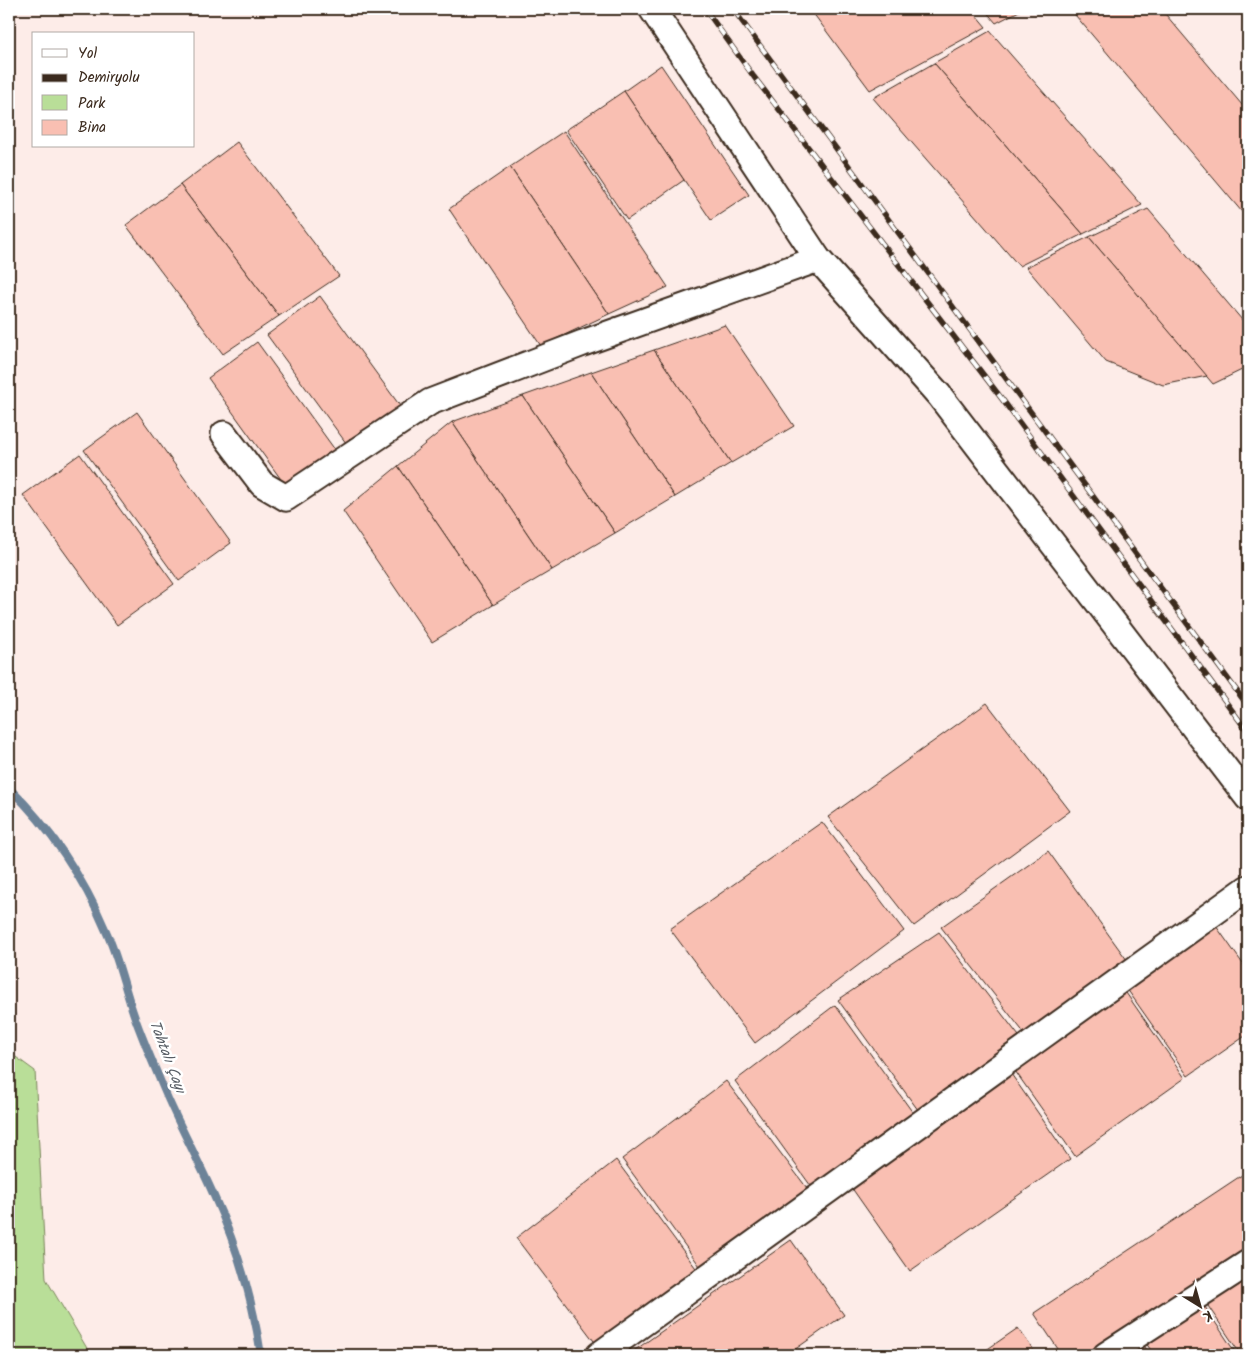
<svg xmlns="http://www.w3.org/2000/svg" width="1257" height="1364" font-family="Kalam,sans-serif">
	<rect width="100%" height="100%" fill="#fdece8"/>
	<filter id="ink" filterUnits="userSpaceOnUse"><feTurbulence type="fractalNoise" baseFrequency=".02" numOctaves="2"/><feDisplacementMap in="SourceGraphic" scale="10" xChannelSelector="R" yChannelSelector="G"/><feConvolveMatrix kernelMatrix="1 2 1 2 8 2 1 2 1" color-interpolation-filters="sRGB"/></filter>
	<g filter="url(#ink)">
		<path fill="#b9de98" stroke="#7a845b" d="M9,1052l26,19 11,208 45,76h-82z"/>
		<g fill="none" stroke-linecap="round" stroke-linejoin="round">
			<path stroke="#6d8398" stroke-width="8" d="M9,788c41,39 75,91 97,143 11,24 17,50 25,75 8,25 19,50 29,74 16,40 37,77 54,116 23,50 39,105 47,159"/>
		</g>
		<g fill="#f9bfb2" stroke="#3b2a1e">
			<path d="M810,9h161l15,18 -116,63z"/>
			<path d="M984,9h39l-27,14z"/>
			<path d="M1070,9h91l87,103v107z"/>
			<path d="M990,31l152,174 -59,29 -149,-171z"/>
			<path d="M934,63l149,171 -64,32 -146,-168z"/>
			<path d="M661,65l88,130 -38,25 -87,-129z"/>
			<path d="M624,91l60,89 -57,40 -61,-90z"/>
			<path d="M564,131l104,156 -59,27 -99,-147z"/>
			<path d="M237,142l102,134 -60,40 -99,-131z"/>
			<path d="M510,167l99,147 -68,32 -92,-137z"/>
			<path d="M180,185l99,131 -56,38 -97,-129z"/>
			<path d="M1148,209l100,118v40l-35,17 -124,-147z"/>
			<path d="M1089,237l118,139 -44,9 -57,-23 -80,-95z"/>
			<path d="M320,296l83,114 -54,37 -82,-112z"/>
			<path d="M725,325l69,101 -63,37 -77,-113z"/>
			<path d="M257,342l81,112 -50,35 -80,-111z"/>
			<path d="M654,350l77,113 -56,34 -84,-125z"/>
			<path d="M591,372l84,125 -60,36 -92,-137z"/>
			<path d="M523,396l92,137 -63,37 -100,-148z"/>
			<path d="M137,412l94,131 -52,38 -95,-131z"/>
			<path d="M452,422l100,148 -59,35 -95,-139z"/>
			<path d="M80,454l94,130 -57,41 -94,-130z"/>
			<path d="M398,466l95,139 -61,37 -89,-131z"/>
			<path d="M987,703l83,108 -156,115 -86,-109z"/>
			<path d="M822,822l82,109 -149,112 -85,-114z"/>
			<path d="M1048,851l79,109 -102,74 -84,-107z"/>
			<path d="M1216,926l32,45v63l-60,42 -61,-87z"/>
			<path d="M939,932l83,108 -101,74 -83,-114z"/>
			<path d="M1124,990l61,88 -110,78 -62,-88z"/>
			<path d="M835,1005l81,112 -100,76 -81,-112z"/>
			<path d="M1009,1071l61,88 -160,112 -61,-87z"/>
			<path d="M726,1081l84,111 -105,81 -83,-114z"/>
			<path d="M616,1160l85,115 -101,74 -84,-111z"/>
			<path d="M1248,1171v86l-149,98h-37l-28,-42z"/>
			<path d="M791,1240l53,75 -57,40h-159z"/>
			<path d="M1248,1275v80h-7l-35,-52z"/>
			<path d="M1203,1304l34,51h-83l-8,-12z"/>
			<path d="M1018,1328l19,27h-58z"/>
			<path d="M1143,1344l7,11h-23z"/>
		</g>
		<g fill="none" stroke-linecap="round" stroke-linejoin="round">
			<g stroke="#3b2a1e" stroke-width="29">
				<g id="minor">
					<path d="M652,9l166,250 121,136 309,403"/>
					<path d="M224,434l38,50 24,14 144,-96 153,-59 235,-84"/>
					<path d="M599,1355l649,-467"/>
					<path d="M1106,1355l142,-92"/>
				</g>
			</g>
			<use href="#minor" stroke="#fff" stroke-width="25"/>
			<g stroke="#3b2a1e" stroke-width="5.5">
				<g id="rail">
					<path d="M705,9l49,68 248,322 246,333"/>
					<path d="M733,9l515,697"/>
				</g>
			</g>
			<use href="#rail" stroke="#fff" stroke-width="4" stroke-dasharray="11" stroke-linecap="butt"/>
		</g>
	</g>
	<g text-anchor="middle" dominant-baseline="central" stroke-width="5" stroke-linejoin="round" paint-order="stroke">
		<g font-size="15" font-style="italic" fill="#585e65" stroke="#fff">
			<text transform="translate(167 1057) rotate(69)">Tahtalı Çayı</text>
		</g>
	</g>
	<rect width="1257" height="1364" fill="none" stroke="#fff" stroke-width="30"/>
	<rect x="15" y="15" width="1227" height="1334" fill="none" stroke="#3b2a1e" stroke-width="2" filter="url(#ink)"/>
	<rect x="32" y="32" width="162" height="115" fill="#ffffff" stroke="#b1aaa5"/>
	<rect x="42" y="49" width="25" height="8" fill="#ffffff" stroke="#b1aaa5"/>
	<text x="78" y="58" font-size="15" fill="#3b2a1e">Yol</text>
	<rect x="42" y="74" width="25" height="8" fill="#3b2a1e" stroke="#b1aaa5"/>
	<text x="78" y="82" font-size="15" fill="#3b2a1e">Demiryolu</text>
	<rect x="42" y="95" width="25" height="15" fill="#b9de98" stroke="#b1aaa5"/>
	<text x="78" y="108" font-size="15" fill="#3b2a1e">Park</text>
	<rect x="42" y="120" width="25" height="15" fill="#f9bfb2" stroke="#b1aaa5"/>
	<text x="78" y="132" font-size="15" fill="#3b2a1e">Bina</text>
	<g transform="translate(1200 1306) rotate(143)" stroke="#ffffff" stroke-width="4" paint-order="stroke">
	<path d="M0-4L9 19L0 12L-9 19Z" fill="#3b2a1e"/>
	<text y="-8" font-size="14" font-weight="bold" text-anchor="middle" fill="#3b2a1e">K</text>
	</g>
</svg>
